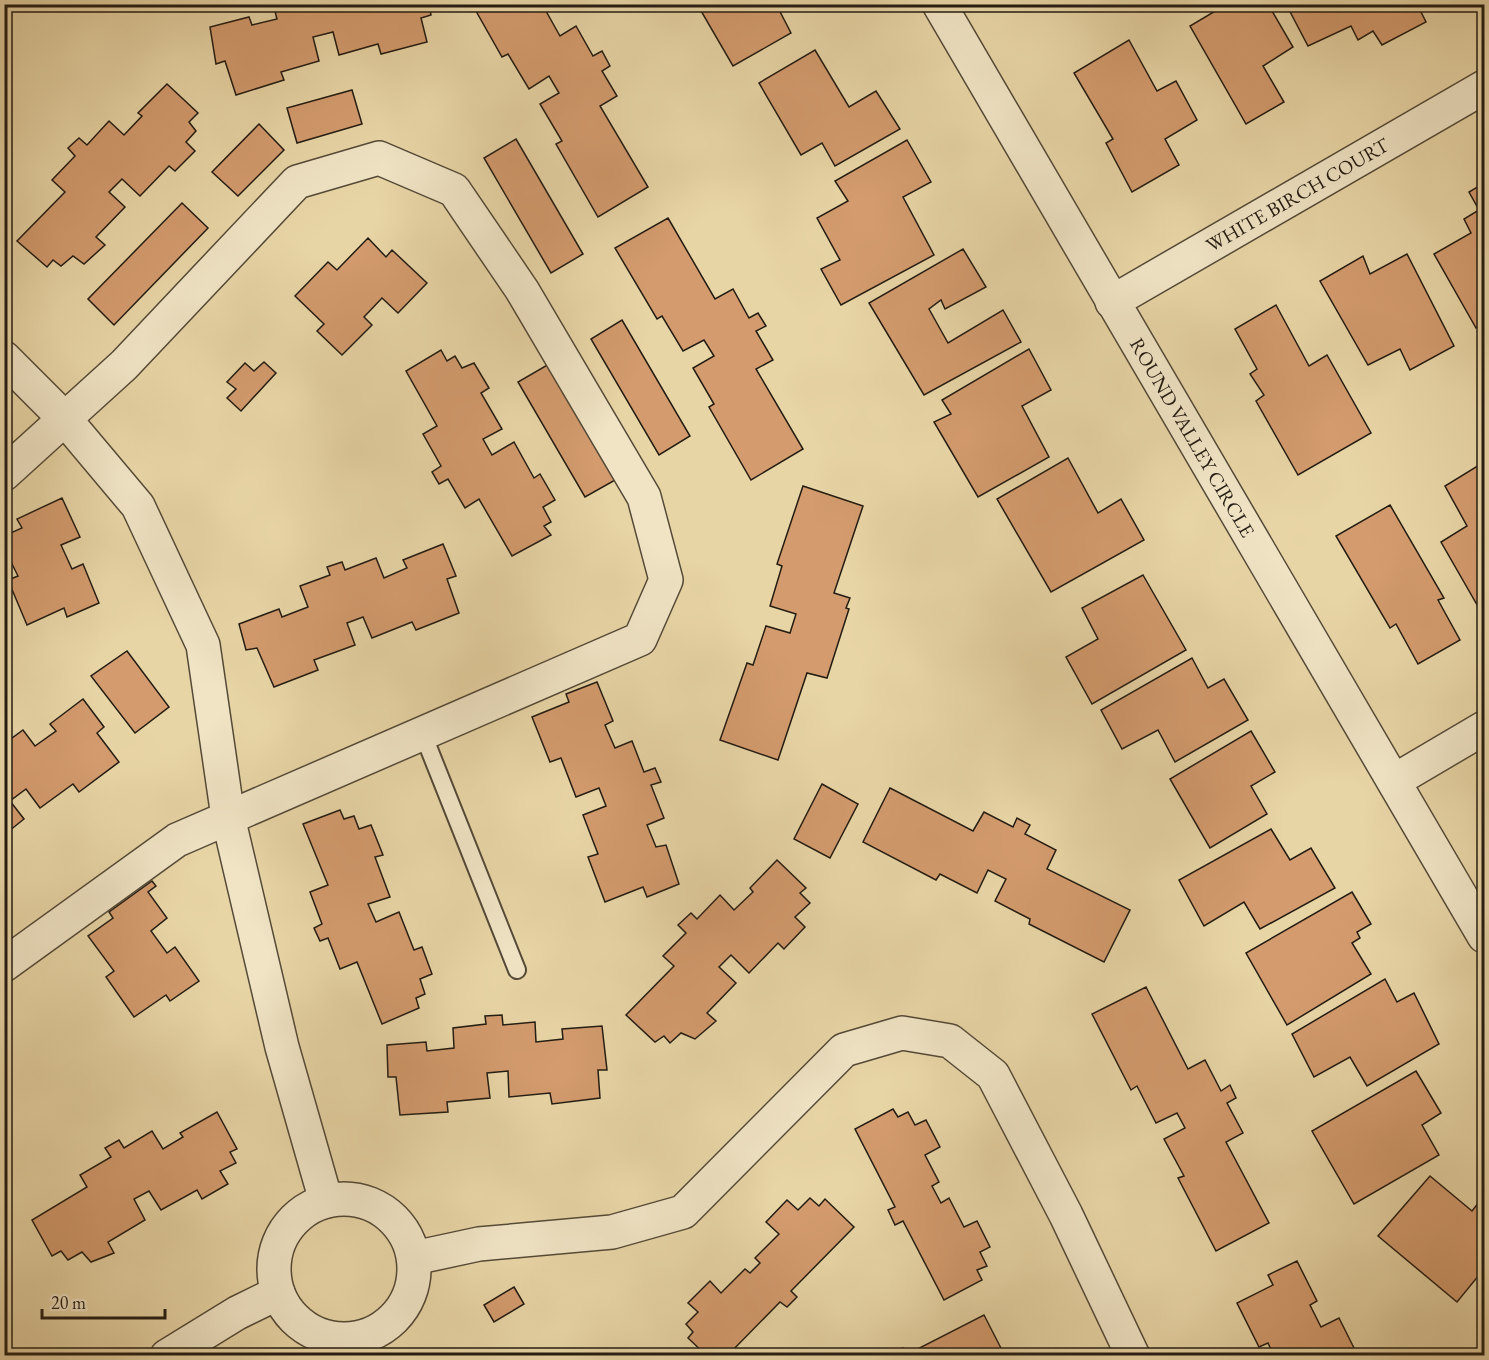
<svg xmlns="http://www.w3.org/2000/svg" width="1489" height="1360" font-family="'EB Garamond',serif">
	<rect width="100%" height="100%" fill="#e8d5a6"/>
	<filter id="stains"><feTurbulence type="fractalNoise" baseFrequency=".00333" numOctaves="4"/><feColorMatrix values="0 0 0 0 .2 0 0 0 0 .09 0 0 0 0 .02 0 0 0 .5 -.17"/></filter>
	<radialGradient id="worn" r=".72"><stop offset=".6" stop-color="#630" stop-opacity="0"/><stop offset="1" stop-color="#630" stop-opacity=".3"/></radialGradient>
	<g fill="#d39b6e" stroke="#231c12" stroke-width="1.5">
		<path d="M273,4h156l2,11 -10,3 6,24 -46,12 -3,-10 -39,11 -6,-23 -20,5 6,24 -38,11 3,8 -48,15 -11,-34 -9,3 -6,-37 39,-10 3,8 25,-6z"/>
		<path d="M472,4h70l18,32 16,-10 17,30 9,-5 8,15 -8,5 15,25 -17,10 48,81 -50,30 -42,-73 6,-3 -22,-37 19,-11 -10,-17 -20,13 -21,-35 -6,3z"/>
		<path d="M697,4h79l15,29 -58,33z"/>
		<path d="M1227,4h41l25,43 -30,19 21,36 -38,22 -56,-98z"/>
		<path d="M1286,4h131l9,18 -44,23 -9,-14 -15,9 -7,-14 -43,20z"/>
		<path d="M1129,40l28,51 19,-10 21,39 -32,19 14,26 -47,27 -26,-49 7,-4 -39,-66z"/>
		<path d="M815,50l34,57 27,-16 24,38 -65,37 -13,-23 -21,12 -42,-72z"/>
		<path d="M167,84l31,29 -9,9 7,9 -10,11 9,9 -20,20 -6,-5 -29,30 -18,-17 -13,13 16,15 -29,30 9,8 -21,19 -11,-8 -12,10 -8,-6 -6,7 -30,-26 48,-49 -13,-12 23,-24 -7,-8 11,-10 8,7 22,-24 15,14 18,-19 -4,-3z"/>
		<path d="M352,90l10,34 -65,19 -10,-35z"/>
		<path d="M259,124l25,26 -46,46 -26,-24z"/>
		<path d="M516,139l67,115 -32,19 -67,-115z"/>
		<path d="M907,140l24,42 -28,15 31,58 -93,50 -20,-36 19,-9 -23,-42 31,-17 -13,-20z"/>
		<path d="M1484,183v140l-8,5 -42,-74 37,-21 -7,-14 15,-9 -10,-18z"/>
		<path d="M182,203l26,25 -94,97 -26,-26z"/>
		<path d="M668,218l47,81 18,-10 16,29 9,-5 8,13 -10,5 17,29 -17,9 47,80 -52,31 -42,-73 5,-3 -21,-36 21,-12 -10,-16 -21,11 -21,-35 -5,3 -42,-71z"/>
		<path d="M368,238l18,19 6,-7 35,33 -29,30 -16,-15 -18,19 8,8 -30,30 -25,-24 7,-7 -29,-28 33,-34 9,8z"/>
		<path d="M963,249l23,38 -41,22 -4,-9 -12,9 19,34 55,-33 18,32 -97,53 -55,-92z"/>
		<path d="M1407,254l47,92 -44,24 -10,-21 -32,16 -48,-84 43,-25 7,18z"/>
		<path d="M1276,305l33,61 18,-11 44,78 -73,42 -42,-74 8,-6 -14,-21 7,-5 -22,-40z"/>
		<path d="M622,320l68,116 -31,19 -68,-116z"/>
		<path d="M1029,349l22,41 -29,16 27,51 -71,40 -44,-75 17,-8 -9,-14z"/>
		<path d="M441,350l6,11 8,-5 7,12 12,-5 15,25 -8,5 21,36 -19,10 9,16 22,-13 20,36 6,-4 15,26 -12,7 8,15 -7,4 7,9 -39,21 -33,-57 -14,9 -17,-29 -9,5 -7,-12 9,-6 -18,-32 14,-8 -31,-55z"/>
		<path d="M264,362l12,11 -35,38 -14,-13 9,-9 -9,-7 18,-19 9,8z"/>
		<path d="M549,364l68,115 -32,18 -67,-115z"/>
		<path d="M1068,458l30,55 23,-14 23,41 -93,52 -54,-93z"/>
		<path d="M1484,462v155l-43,-75 26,-16 -22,-40z"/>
		<path d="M803,486l60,20 -29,87 16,5 -4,10 3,1 -22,69 -20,-5 -29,87 -58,-20 27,-77 6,2 13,-39 24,7 6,-19 -26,-8 12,-40 -5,-2z"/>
		<path d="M62,498l18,39 -19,8 11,24 11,-5 16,39 -32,14 -3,-9 -37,17 -19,-45 10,-4 -14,-28v-12l18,-8 -5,-9z"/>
		<path d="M1390,505l54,93 -6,2 22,40 -42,24 -22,-40 -6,4 -54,-92z"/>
		<path d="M443,544l13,32 -9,3 12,34 -43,17 -4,-8 -40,16 -9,-21 -16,6 8,22 -41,15 4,10 -44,17 -17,-39 -11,2 -7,-26 40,-15 3,8 26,-10 -8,-21 30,-11 -3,-8 15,-5 3,8 31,-12 8,20 23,-10 -4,-8z"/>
		<path d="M1143,575l43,75 -94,54 -26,-47 32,-18 -16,-31z"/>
		<path d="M127,651l42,56 -34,26 -44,-57z"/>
		<path d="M1192,658l16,30 16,-9 24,41 -73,42 -17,-32 -36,19 -21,-39z"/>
		<path d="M597,682l16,39 -8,4 10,23 17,-7 12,31 11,-4 6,14 -10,3 13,33 -17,7 9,22 10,-2 13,39 -32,13 -4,-10 -38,15 -17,-45 10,-3 -15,-39 23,-9 -7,-18 -23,9 -15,-39 -11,4 -18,-45 37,-15 -3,-8z"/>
		<path d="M83,699l21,28 -7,6 22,29 -40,30 -6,-8 -33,24 -14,-19 -16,12 14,18 -20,16v-91l19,-14 12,16 21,-15 -6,-7z"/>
		<path d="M1251,731l24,41 -24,14 16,28 -57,34 -40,-69z"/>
		<path d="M822,784l36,20 -28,54 -36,-19z"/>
		<path d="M890,788l83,43 11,-19 29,15 4,-9 13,7 -5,9 31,16 -9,19 83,41 -26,52 -75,-38 1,-5 -35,-18 11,-22 -18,-9 -11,23 -37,-19 -4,6 -73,-38z"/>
		<path d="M340,810l4,9 10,-3 5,13 12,-4 12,30 -8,2 15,40 -22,7 8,18 23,-10 15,38 8,-3 10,27 -12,5 5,15 -9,4 3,10 -37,16 -25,-62 -17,7 -12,-31 -8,3 -6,-13 8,-4 -12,-32 18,-7 -25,-61z"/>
		<path d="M1271,829l19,31 21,-12 24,40 -75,41 -16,-27 -40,24 -25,-46z"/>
		<path d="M777,860l29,28 -6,5 10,10 -15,14 10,10 -21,22 -6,-6 -29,30 -18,-18 -12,12 17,16 -29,30 9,8 -21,18 -14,-6 -11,10 -6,-7 -9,6 -29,-27 48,-49 -11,-10 23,-23 -8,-8 13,-12 6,6 23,-24 14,15 19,-18 -3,-4z"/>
		<path d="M152,881l4,5 -8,6 19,26 -16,13 16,22 8,-6 24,34 -29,20 -4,-6 -32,22 -28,-40 8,-6 -26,-35 25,-18 -4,-6z"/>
		<path d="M1352,892l19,32 -14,8 3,6 -8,5 19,31 -84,51 -41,-72z"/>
		<path d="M1385,979l12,23 17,-9 25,51 -72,42 -17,-29 -36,20 -22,-43z"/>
		<path d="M1146,987l42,82 17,-9 16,31 9,-6 6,13 -9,5 16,30 -17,9 43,81 -53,28 -38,-73 6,-2 -20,-37 21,-11 -8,-15 -21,10 -19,-37 -6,4 -39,-76z"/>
		<path d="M502,1015l1,10 32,-3 1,20 27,-3 -1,-10 40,-3 5,44h-9l2,28 -48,6 -2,-11 -41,4 -1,-26 -21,2 3,25 -43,4 1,10 -48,3 -4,-38h-8l-1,-32 39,-3 1,9 27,-3 -1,-20 33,-4 -1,-8z"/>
		<path d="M1416,1071l25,42 -19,12 17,30 -85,49 -42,-73z"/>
		<path d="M893,1109l5,8 10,-5 7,13 11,-5 14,27 -15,8 14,27 -7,4 9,17 8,-5 15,29 13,-6 13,26 -10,5 7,14 -10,4 5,10 -38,20 -41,-79 -8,4 -7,-15 7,-3 -40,-78z"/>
		<path d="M217,1112l20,37 -7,3 6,11 -16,8 8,13 -26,15 -5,-9 -36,20 -12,-19 -15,8 11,21 -37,22 6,11 -23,9 -9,-10 -14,8 -7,-9 -9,5 -20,-36 55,-33 -7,-12 31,-18 -6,-9 14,-8 5,8 28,-17 11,18 20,-12 -3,-4z"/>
		<path d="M1430,1176l42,35 12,-15v73l-27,33 -79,-66z"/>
		<path d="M810,1198l9,8 6,-7 29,28 -63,64 6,6 -10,10 -7,-5 -53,54h-20l-19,-18 5,-6 -7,-8 12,-12 -10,-9 22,-22 11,12 24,-24 5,4 10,-10 -5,-5 24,-24 -13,-12 21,-22 11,10z"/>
		<path d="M1297,1261l20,40 -7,4 11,22 18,-9 19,38h-84l-6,-13 -9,4 -22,-44 36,-18 -5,-10z"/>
		<path d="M514,1287l10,17 -30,18 -10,-17z"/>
		<path d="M984,1315l21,41h-113l-1,-3 12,-5 3,7z"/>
	</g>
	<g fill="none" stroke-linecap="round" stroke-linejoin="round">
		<g stroke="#544a37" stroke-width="20">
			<path id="service" d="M423,734l94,236"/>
		</g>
		<g stroke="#544a37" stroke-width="36">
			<g id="minor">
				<path id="s1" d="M939,4l545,932"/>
				<path id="s2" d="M1112,302l372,-215"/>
				<path d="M4,358l60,60 74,88 65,139 25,172 54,230 44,154"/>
				<path d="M4,474l120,-109 173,-183 82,-24 75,32 68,100 122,207 22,83 -26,59 -463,201 -173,125"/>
				<path d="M1394,781l90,-53"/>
				<circle cx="344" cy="1269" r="70"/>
				<path d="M414,1258l65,-14 133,-12 71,-20 161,-162 58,-17 48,8 43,34 73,140 67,141"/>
				<path d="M167,1356l70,-43 41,-20"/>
			</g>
		</g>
		<use href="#service" stroke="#f0e4c5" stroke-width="16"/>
		<use href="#minor" stroke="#f0e4c5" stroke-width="33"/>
	</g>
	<g text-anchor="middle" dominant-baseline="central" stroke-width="4.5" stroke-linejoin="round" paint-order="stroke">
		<g font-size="20" fill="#231c12" stroke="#f0e4c5">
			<text stroke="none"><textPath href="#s2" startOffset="214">WHITE BIRCH COURT</textPath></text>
			<text stroke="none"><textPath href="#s1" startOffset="502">ROUND VALLEY CIRCLE</textPath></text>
		</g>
	</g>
	<rect width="1489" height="1360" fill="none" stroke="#e8d5a6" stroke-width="24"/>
	<rect x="6" y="6" width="1477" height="1348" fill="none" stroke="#231c12" stroke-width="3"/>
	<rect x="12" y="12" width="1465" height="1336" fill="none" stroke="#231c12" stroke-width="1.5"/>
	<path d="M42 1309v9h123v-9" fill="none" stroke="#231c12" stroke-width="3"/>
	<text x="51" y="1309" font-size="18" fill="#231c12" stroke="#f0e4c5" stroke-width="4.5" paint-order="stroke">20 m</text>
	<rect width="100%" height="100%" filter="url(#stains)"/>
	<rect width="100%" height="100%" fill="url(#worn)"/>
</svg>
